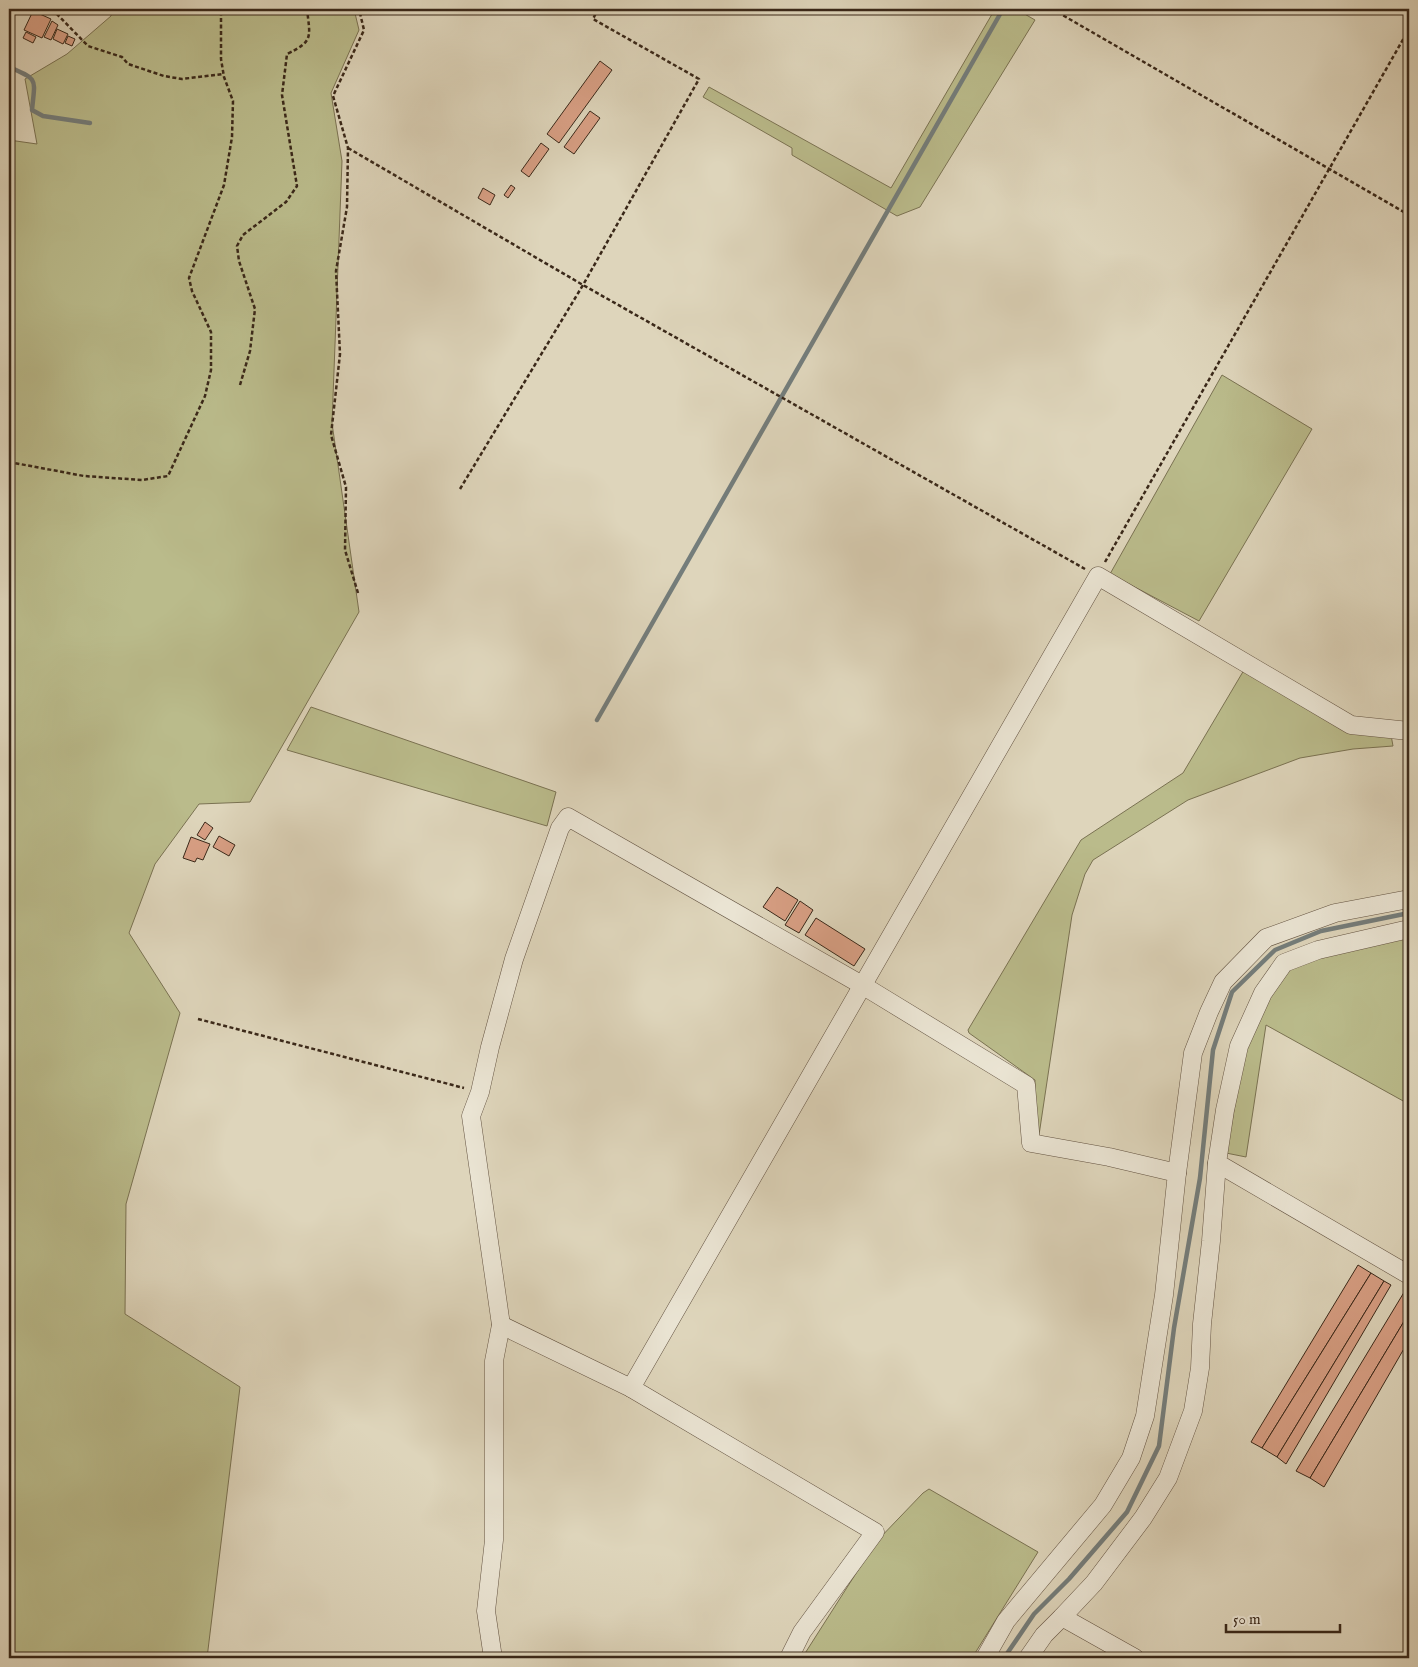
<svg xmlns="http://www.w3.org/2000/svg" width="1418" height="1667" font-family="'IM FELL English',serif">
	<rect width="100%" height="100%" fill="#ded5bb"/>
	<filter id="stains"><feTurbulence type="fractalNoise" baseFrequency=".004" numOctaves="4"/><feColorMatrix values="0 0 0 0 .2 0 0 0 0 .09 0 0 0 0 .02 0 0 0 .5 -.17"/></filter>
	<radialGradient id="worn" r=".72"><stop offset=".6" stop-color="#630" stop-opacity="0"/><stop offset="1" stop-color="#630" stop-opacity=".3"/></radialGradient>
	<g fill="#babb8b" stroke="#7a7252">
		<path d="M112,9h242l5,21 -28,63 11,68 -10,262 27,189 -109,190 -51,2 -44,60 -26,69 51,80 -54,191 -1,110 115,73 -33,271h-198v-1518l28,4 -12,-65 42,-25 44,-38z"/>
		<path d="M995,9h21l19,11 -115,187 -23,9 -105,-61v-7l-89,-51 6,-10 182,101z"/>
		<path d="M1222,375l90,54 -113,192 -89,-47z"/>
		<path d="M1244,670l147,65 2,11 -40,3 -53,9 -112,42 -95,60 -8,14 -13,41 -33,220 -5,-6 1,-49 -66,-47 -1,-3 113,-190 102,-67z"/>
		<path d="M311,707l245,85 -9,34 -260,-76z"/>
		<path d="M1409,935v159l-4,8 -139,-77 -20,132 -20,-4 19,-102 20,-49 19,-32 32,-13z"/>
		<path d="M929,1489l109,63 -66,106h-170l74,-116 47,-49z"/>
	</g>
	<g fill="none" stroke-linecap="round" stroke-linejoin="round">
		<g stroke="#747d7b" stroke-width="4.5">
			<path d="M9,67c30,13 26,11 23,43l11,6 47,7"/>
			<path d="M597,720l406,-711"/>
			<path d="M1004,1658l30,-44 35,-35 58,-67 32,-66 15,-118 26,-150 13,-128 19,-58 43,-42 46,-19 88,-18"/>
		</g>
	</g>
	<g fill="#d89f84" stroke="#3a2819">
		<path d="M33,11l18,8 -9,19 -18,-8z"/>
		<path d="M52,21l6,4 -7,15 -7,-3z"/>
		<path d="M57,29l11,5 -5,10 -10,-5z"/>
		<path d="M26,32l10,5 -3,6 -10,-5z"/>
		<path d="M68,36l7,3 -3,7 -7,-3z"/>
		<path d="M600,61l12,9 -53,73 -12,-9z"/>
		<path d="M590,111l10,7 -26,36 -10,-7z"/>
		<path d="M541,143l8,6 -20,28 -8,-6z"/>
		<path d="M511,185l4,3 -7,10 -4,-3z"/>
		<path d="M483,188l12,7 -5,10 -12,-7z"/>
		<path d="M205,822l8,6 -8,12 -8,-5z"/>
		<path d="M219,836l16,9 -6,11 -16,-9z"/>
		<path d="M191,837l19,7 -7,16 -6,-2 -2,4 -12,-4z"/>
		<path d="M777,887l21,13 -13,21 -22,-14z"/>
		<path d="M800,901l13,9 -14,23 -14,-8z"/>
		<path d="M816,918l49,31 -11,17 -49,-31z"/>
		<path d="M1358,1265l13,8 -109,175 -11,-6z"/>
		<path d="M1371,1273l13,8 -107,176 -15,-9z"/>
		<path d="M1384,1281l7,4 -105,179 -9,-7z"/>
		<path d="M1406,1289l3,2v22l-99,165 -14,-7z"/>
		<path d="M1409,1313v27l-85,147 -14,-9z"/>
	</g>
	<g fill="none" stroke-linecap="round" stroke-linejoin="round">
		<g stroke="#635342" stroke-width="19">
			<g id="minor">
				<path d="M1409,929l-91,21 -34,13 -21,30 -24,53 -14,64 -8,53 192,112"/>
				<path d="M501,1325l130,63 244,144 -73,100 -13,26"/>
				<path d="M631,1388l467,-812 253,149 58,6"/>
				<path d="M1062,1617l32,-34 49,-65 25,-40 25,-67 7,-43 2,-44 9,-83 6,-78"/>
				<path d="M493,1658l-7,-47 8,-71v-179l7,-36 -30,-209 9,-24 10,-45 24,-88 46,-131 8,-11 294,168 164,100 5,58 78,14 68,16 16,-120 16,-41 14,-30 43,-44 69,-25 74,-14"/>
				<path d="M985,1658l21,-37 97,-116 28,-47 14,-42 8,-51 11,-70 13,-122"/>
				<path d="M1028,1658l16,-23 18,-18 73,41"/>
			</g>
		</g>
		<g stroke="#3a2819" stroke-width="2.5" stroke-dasharray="4 2.5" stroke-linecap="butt">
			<path d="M52,9l36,37 34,11 6,7 36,12 18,3 41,-5"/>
			<path d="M1052,9l357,206"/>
			<path d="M348,148l235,137 502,284"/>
			<path d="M240,385l10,-34 5,-42 -16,-48 -2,-15 6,-11 43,-33 11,-16 -15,-91 5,-41c27,-13 23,-17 20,-45"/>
			<path d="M9,462l75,14 58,4 26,-4 37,-80 6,-26v-38l-19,-41 -3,-13 35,-93 8,-48 1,-36 -9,-24 -3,-18v-50"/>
			<path d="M460,489l123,-204 116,-206 -106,-60 5,-10"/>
			<path d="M1105,562l304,-533"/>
			<path d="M358,593l-13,-43 1,-63 -15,-52 9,-81 -4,-83 11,-64 1,-59 -15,-52 31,-66 -5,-21"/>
			<path d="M198,1019l266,69"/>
		</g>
		<use href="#minor" stroke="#eae4d3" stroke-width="18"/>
	</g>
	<rect width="1418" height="1667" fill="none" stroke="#ded5bb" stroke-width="30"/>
	<rect x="10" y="10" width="1398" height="1647" fill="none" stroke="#3a2819" stroke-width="2.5"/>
	<rect x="15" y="15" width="1388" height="1637" fill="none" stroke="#3a2819"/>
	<path d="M1226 1624v8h114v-8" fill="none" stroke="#3a2819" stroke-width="2.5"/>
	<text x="1233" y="1624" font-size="15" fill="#3a2819" stroke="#eae4d3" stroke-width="4" paint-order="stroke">50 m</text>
	<rect width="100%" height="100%" filter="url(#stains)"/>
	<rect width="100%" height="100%" fill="url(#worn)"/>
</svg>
